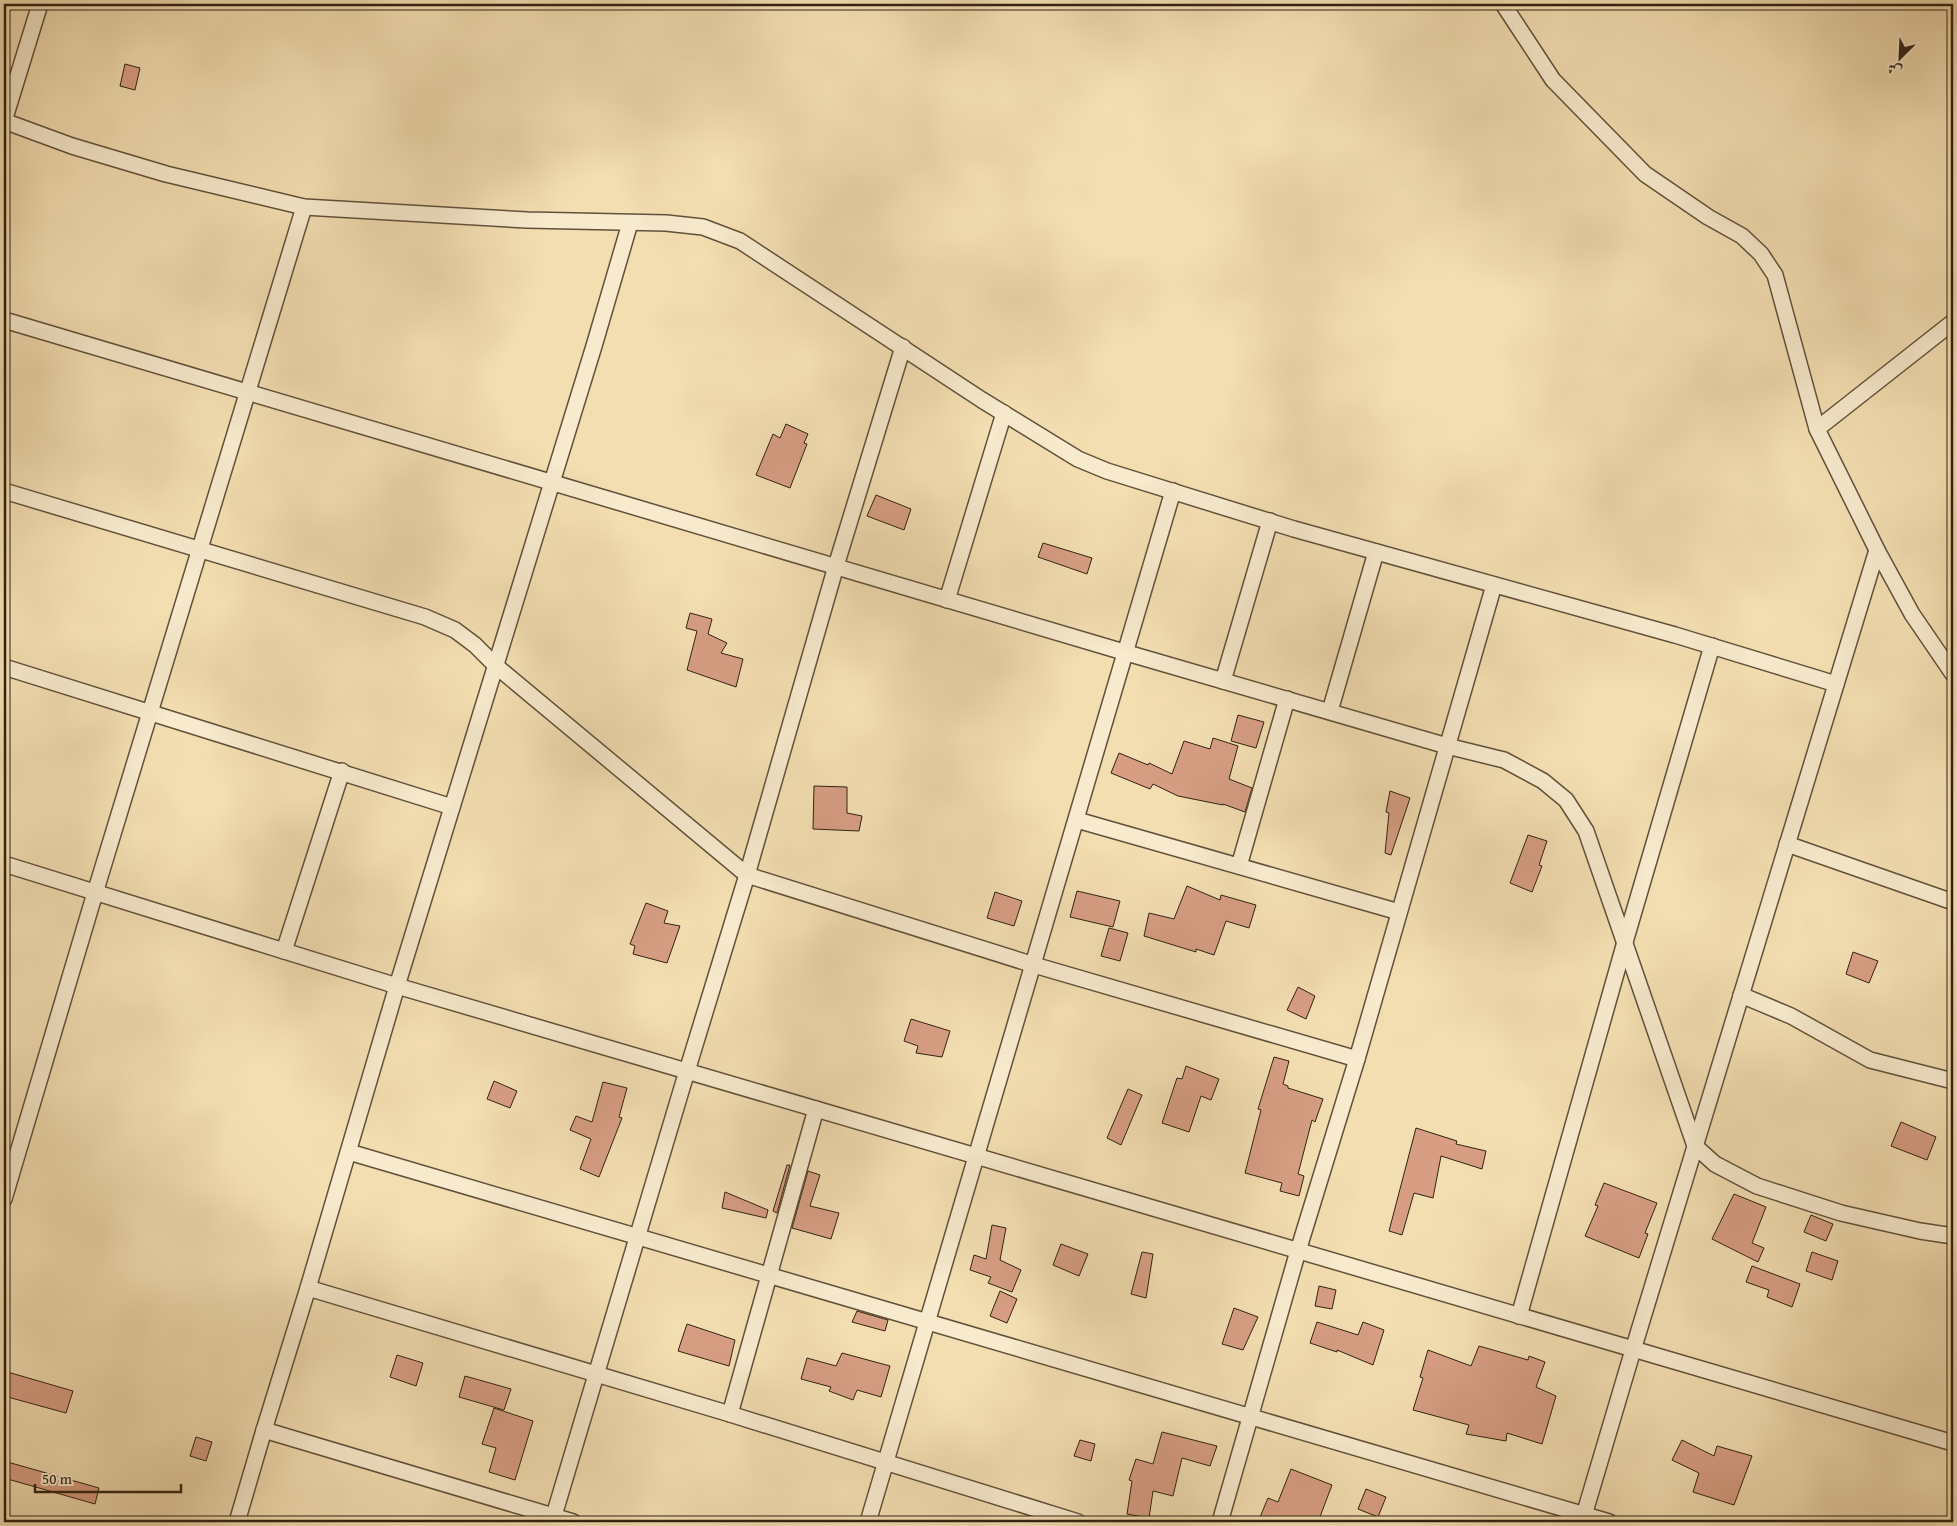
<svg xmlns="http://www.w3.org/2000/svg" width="1957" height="1526" font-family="'Gentium Book Plus',Amiri,serif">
	<rect width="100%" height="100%" fill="#f3deb2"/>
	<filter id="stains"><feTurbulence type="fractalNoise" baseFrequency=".004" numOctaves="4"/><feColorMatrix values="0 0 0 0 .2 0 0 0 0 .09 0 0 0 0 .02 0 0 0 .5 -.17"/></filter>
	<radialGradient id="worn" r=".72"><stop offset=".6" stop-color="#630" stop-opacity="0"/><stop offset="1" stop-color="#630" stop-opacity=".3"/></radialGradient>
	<g fill="#d79e84" stroke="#302212">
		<path d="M125,64l15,4 -5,22 -15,-4z"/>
		<path d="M786,424l22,10 -4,9 3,1 -17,44 -34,-13 17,-41 7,4z"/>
		<path d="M876,495l35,14 -7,21 -37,-14z"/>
		<path d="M1043,543l49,15 -5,16 -49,-17z"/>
		<path d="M690,613l22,6 -4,15 19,9 -6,10 22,6 -7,28 -49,-17 10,-39 -11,-3z"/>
		<path d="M1238,715l26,7 -8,26 -25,-7z"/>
		<path d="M1213,738l25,8 -9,33 23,9 -7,24 -22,-8v1l-45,-9 -25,-12 -3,5 -39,-16 8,-20 29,12 1,-2 23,11 12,-33 26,8z"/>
		<path d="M814,786l33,1v26l15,3 -3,15 -46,-2z"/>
		<path d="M1390,791l20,7 -19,57 -6,-2 4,-40 -3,-1z"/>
		<path d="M1528,835l19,6 -8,24 3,1 -10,26 -22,-9z"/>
		<path d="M1187,886l33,14 1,-5 35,10 -7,23 -23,-7 -12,34 -18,-6v3l-52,-16 5,-23 25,6z"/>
		<path d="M1077,891l43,10 -7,26 -43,-10z"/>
		<path d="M995,892l27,9 -8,25 -27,-8z"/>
		<path d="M646,903l22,8 -4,12 16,3 -13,37 -34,-9 2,-8 -5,-2z"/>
		<path d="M1109,928l19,5 -8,28 -19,-5z"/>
		<path d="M1853,952l25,9 -9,22 -23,-9z"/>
		<path d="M1298,987l17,9 -9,23 -19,-9z"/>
		<path d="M911,1019l39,12 -8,26 -26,-4 2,-7 -14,-5z"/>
		<path d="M1274,1057l15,4 -6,23 5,2v2l35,11 -8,23 -3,-2 -14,54 6,2 -5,20 -19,-5 2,-8 -37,-10 16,-63 -3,-1z"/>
		<path d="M1186,1066l33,13 -8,21 -10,-4 -12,36 -27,-9 15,-45 5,1z"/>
		<path d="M494,1081l23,10 -7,17 -23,-9z"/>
		<path d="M603,1082l24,6 -8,29 3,1 -23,59 -19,-8 11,-30 -21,-9 6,-14 16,6z"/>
		<path d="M1128,1089l14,6 -21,50 -14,-7z"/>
		<path d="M1901,1122l35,15 -9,23 -36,-14z"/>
		<path d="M1416,1128l41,13 -1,3 30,7 -4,18 -41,-13 -8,42 -19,-5 -12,42 -13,-4z"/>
		<path d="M787,1165h3l-13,48 -4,-2z"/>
		<path d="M808,1171l12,4 -10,31 29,7 -8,26 -39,-11z"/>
		<path d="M1604,1183l53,20 -12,30 3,1 -9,24 -54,-22 13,-30 -3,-1z"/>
		<path d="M725,1192l43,18 -2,8 -44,-10z"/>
		<path d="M1734,1194l32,13 -14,36 12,5 -6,14 -46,-23z"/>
		<path d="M1811,1215l22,9 -7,17 -22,-9z"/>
		<path d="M992,1225l14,3 -6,32 21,10 -9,22 -24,-9 3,-6 -21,-7 4,-15 12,4z"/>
		<path d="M1061,1244l27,10 -9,22 -26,-11z"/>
		<path d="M1142,1252l11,2 -7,44 -15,-4z"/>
		<path d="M1812,1252l26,9 -6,19 -26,-9z"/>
		<path d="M1752,1266l48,18 -8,23 -25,-10 2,-7 -23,-8z"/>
		<path d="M1319,1286l17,4 -4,19 -17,-3z"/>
		<path d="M1000,1291l17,8 -10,24 -17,-7z"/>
		<path d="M1234,1308l24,9 -15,33 -21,-6z"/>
		<path d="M857,1311l31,9 -3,11 -33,-9z"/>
		<path d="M1317,1322l41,13 5,-13 21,8 -11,35 -36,-15v2l-27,-9z"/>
		<path d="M687,1324l48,16 -6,26 -51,-15z"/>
		<path d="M1479,1346l49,14 1,-4 16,6 -9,25 20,9 -14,48 -35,-11 -1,8 -40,-7 3,-9 -56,-15 10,-32 -3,-1 8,-27 43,16z"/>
		<path d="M842,1353l48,13 -9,31 -24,-7 -4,10 -24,-9 2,-4 -30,-8 6,-21 29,8z"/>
		<path d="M397,1355l26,8 -7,23 -26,-9z"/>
		<path d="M4,1371l69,20 -7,22 -62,-17z"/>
		<path d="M465,1376l46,13 -7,21 -45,-13z"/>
		<path d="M494,1408l39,13 -18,59 -26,-8 7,-24 -14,-4z"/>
		<path d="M1162,1432l55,14 -7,20 -28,-8 -9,38 -20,-5 -4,27 -22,-4 5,-33 -3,-1 7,-21 17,5z"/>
		<path d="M196,1437l16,5 -6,19 -16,-5z"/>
		<path d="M1080,1440l15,4 -4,17 -17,-5z"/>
		<path d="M1682,1440l32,16 3,-10 35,10 -18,49 -41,-13 6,-19 -27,-13z"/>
		<path d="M4,1461l95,27 -4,16 -91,-26z"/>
		<path d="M1291,1469l41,16 -14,37h-60l10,-24 10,4z"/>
		<path d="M1366,1489l20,8 -8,20 -20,-8z"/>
	</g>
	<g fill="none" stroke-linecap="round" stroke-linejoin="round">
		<g stroke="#61513a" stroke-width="18">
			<g id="minor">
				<path d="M1503,4l50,76 92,94 63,43 34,19 19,18 14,21 42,154 60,121 35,64 41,60"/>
				<path d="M4,121l68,25 94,28 138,33 223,13 139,3 37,4 37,14 242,159 96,59 29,12 187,58 381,106 161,49"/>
				<path d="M4,121l36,-117"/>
				<path d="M4,320l1123,333 320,93 57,14 39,21 23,19 20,31 109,315 20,18 42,22 84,27 79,18 33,5"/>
				<path d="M1817,429l136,-107"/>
				<path d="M4,491l421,126 30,13 20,15 21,21 251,209 287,90 323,94"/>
				<path d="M947,600l57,-187"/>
				<path d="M4,667l448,140"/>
				<path d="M1223,681l47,-160"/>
				<path d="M1330,711l46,-159"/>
				<path d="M1077,820l322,92"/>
				<path d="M1787,844l166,58"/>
				<path d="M4,864l393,122 1556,457"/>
				<path d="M1239,866l48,-167"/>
				<path d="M284,951l58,-180"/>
				<path d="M1741,995l50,21 79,44 83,21"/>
				<path d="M349,1152l1260,370"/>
				<path d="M4,1199l91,-306 209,-686"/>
				<path d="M308,1288l422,126 348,108"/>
				<path d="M1519,1316l106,-374 87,-296"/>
				<path d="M730,1414l86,-305"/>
				<path d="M264,1430l309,92"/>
				<path d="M237,1522l27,-92 44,-142 89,-302 197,-640 36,-123"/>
				<path d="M552,1522l135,-451 60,-196 89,-309 67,-219"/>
				<path d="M868,1522l305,-1031"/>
				<path d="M1220,1522l78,-271 59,-192 137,-474"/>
				<path d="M1582,1522l51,-172 244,-800"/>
			</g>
		</g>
		<use href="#minor" stroke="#f7eacd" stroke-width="15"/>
	</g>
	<rect width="1957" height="1526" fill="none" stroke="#f3deb2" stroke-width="20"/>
	<rect x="5" y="5" width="1947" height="1516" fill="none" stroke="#302212" stroke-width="2.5"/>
	<rect x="10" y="10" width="1937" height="1506" fill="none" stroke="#302212"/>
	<g transform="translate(1900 58) rotate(204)" stroke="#f7eacd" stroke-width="4" paint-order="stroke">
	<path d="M0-4L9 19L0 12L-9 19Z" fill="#302212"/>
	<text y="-8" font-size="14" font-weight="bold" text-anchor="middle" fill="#302212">ش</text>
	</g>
	<path d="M35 1484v8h146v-8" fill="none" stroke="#302212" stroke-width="2.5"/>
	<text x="42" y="1484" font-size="15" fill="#302212" stroke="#f7eacd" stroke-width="4" paint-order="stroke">50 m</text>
	<rect width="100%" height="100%" filter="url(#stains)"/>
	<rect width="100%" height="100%" fill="url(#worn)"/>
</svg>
